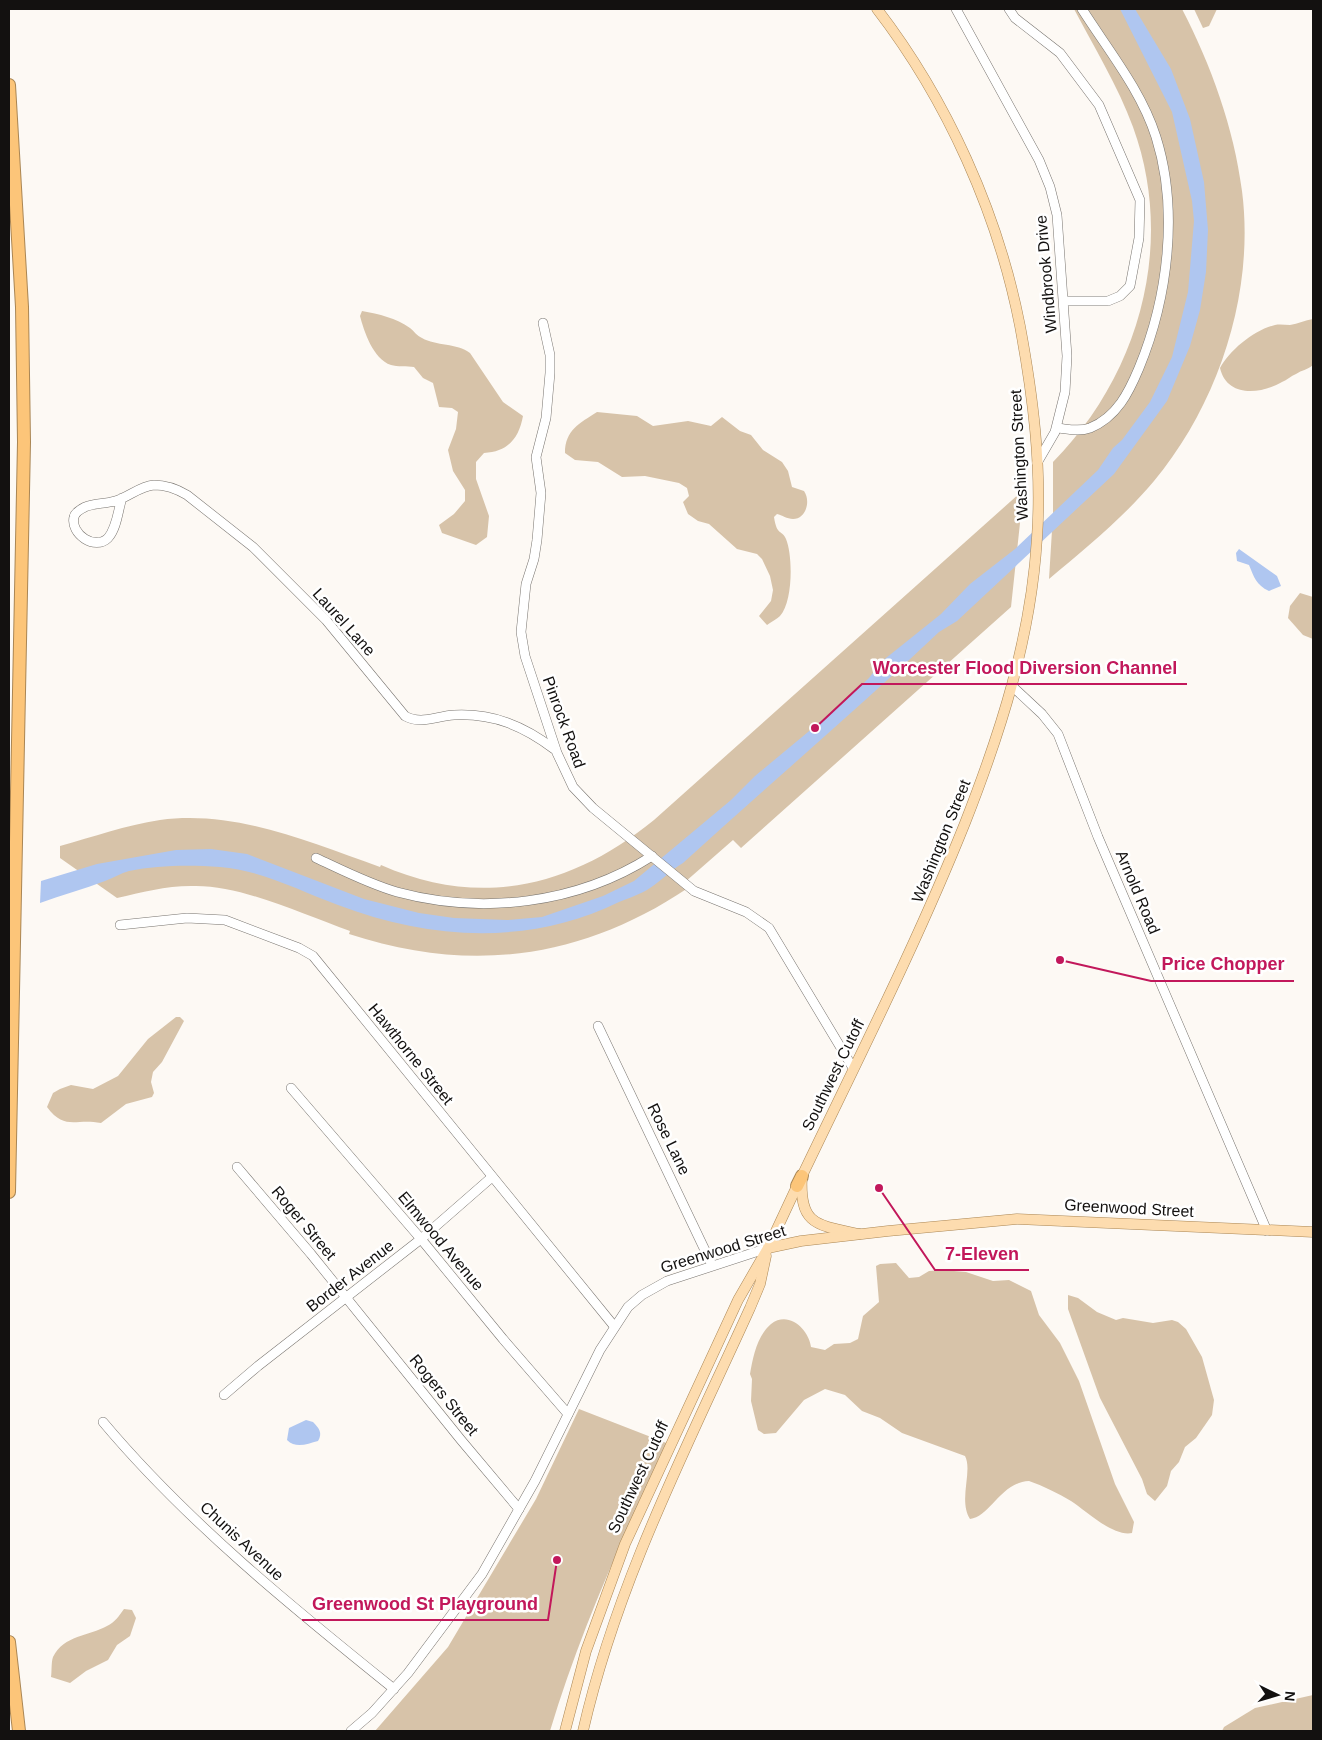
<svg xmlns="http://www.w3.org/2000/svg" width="1322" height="1740" font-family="Helvetica,sans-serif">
	<rect width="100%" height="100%" fill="#fdf9f4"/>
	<g fill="#d7c3a9">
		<path d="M1074,9h108c29,56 52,119 60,182 13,101 -23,212 -88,290 -31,37 -68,67 -105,98l4,-65v-52c86,-87 123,-217 80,-335 -15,-41 -39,-80 -59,-118z"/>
		<path d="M1194,9h23l-8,17 -6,2z"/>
		<path d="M362,311c17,3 34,7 48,17 4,3 7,8 12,10 14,8 35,5 48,15l33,49 20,14c-4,22 -15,36 -39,37l-8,9v17l13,37 -2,21 -11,8 -34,-12 -3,-8 15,-11 11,-13v-11l-12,-19 -5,-21 8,-21 2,-17 -6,-4 -13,-1 -6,-24 -10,-5 -9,-11c-7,-1 -17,0 -23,-2 -18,-6 -27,-34 -31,-49z"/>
		<path d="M1313,319v46c-6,5 -11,5 -17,9 -5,2 -9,6 -14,8 -21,12 -55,16 -62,-14 10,-18 34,-38 55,-43 5,-1 10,0 15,0 8,-1 15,-5 23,-6z"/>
		<path d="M597,412l40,4 16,10 35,-5 23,5 11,-9 18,14 11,4 12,15 19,12 6,9 4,16 12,4c7,10 2,28 -11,28 -6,0 -11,-4 -16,-5l-3,3c3,20 8,12 12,22 7,17 7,63 -6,77 -3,3 -9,6 -13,9l-8,-9 12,-15 2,-11 -3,-14 -8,-17 -5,-5 -20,-5 -28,-25 -11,-3 -10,-7 -5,-12 6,-6 -2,-8 -8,-5 -34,-7 -23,1 -24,-15 -23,-2 -10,-7c0,-23 15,-30 32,-41z"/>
		<path d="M1020,493v30l-9,84 -270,241 -8,-8 -48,42 3,6c-106,71 -217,86 -339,46l1,-3c-46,-16 -106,-45 -154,-45 -27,-1 -53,6 -79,12l-57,-40v-12c33,-9 66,-21 100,-26 77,-10 149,22 220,47l1,-2c99,44 191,22 273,-45z"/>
		<path d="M1300,593l13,4v42l-10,-4 -15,-17 2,-12z"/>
		<path d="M176,1017h4l4,4 -22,41 -9,10 -2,10 3,11 -2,4 -26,7 -25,19c-26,-5 -36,8 -54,-16l6,-14 7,-4 11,-4 22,4 25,-13 30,-37z"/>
		<path d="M896,1263l13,15 10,-1 10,-6 13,-1 24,2 27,9 16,-1 22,11 8,24 21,28 19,38 36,103 19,38 -2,11c-19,4 -47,-23 -61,-32 -13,-8 -28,-15 -42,-20 -28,1 -39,36 -59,38 -12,-19 3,-48 -5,-63l-63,-23 -22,-15 -18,-7 -17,-16 -20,-6 -21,11 -28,33 -12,1 -6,-4 -7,-29 1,-22 -2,-5c3,-17 7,-38 21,-50 18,-14 38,6 40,23l14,3 9,-6 16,-1 8,-4 5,-23 16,-14 -3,-36 4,-2z"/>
		<path d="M1068,1295l10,3 19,14 19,8 7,-2 30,5 19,-3 6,2 8,7 16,28 12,43 -2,15 -16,23 -11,9 -6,15 -8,9 -4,15 -12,15 -8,-7 -5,-15 -42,-81 -32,-89z"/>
		<path d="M579,1409l90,35c-47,92 -89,188 -119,287h-175l73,-84 88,-148z"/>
		<path d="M124,1609l8,1 4,8 -6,18 -13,9 -9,15 -22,11 -16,12 -19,-6c1,-6 0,-14 2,-20 11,-22 36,-21 54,-31 8,-4 12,-10 17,-17z"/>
		<path d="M1313,1695v36h-91l2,-4 31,-19z"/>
	</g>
	<g fill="#afc6f0">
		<path d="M1120,9h15l36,60 19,50 14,63 4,48 -2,42 -6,38 -10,36 -23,55 -53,73 -157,147 -18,11c-83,79 -171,153 -256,231 -12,7 -21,17 -33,25 -9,6 -21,10 -31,14 -90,44 -189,38 -281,3 -38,-14 -77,-35 -118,-38 -29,-2 -62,-2 -91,4 -8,2 -16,7 -24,10 -21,8 -43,14 -65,22l1,-22 56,-17 79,-14 35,-1 36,5 117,45 55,14 35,5 53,2 35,-3 61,-21 31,-15 97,-81 24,-24 88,-73 26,-25 12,-16 60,-48 29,-30 45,-35 83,-79 15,-22 9,-8 28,-38 22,-45 16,-65 6,-71 -2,-20 -20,-89z"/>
		<path d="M1239,549l38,27 4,10 -12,5c-13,-6 -15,-14 -20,-26l-12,-4 -1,-8z"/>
		<path d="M306,1420l7,2c6,6 10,11 5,19 -11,3 -22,8 -31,-1l2,-12z"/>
	</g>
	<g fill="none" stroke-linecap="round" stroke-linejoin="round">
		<g stroke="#78746f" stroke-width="10">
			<g id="minor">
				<path d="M956,9l83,151 11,27 7,28 10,141 -2,36 -10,40 -18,31"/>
				<path d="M1009,9l6,9 45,35 39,52 41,95 -1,38 -9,48 -10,10 -12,5h-44"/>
				<path d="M543,323l7,32v18l-4,45 -10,39 5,36 -4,47 -3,19 -8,25 -5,48 4,24 32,97 16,34 20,21 101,83 52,21 23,16 84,140"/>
				<path d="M1057,428c11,1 22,4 33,0 27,-11 39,-36 49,-60 29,-70 40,-158 17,-231 -15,-47 -48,-87 -74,-128"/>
				<path d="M122,498c-4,12 -5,30 -14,40 -13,13 -38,-4 -34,-21 1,-5 7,-8 11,-10 9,-4 20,-3 30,-6 14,-4 25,-15 39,-16 13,0 23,4 33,10l66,52 73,73 79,96c16,9 31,0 49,-1 39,-2 70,11 100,34"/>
				<path d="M1013,687l29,27 16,20 40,103 169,394"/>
				<path d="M316,858c26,12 53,26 81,34 85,23 180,12 255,-36"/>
				<path d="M120,925l67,-7 38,2 74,28 14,8 301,370"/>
				<path d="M598,1026l114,239"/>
				<path d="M291,1088l130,151 82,100 65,75"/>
				<path d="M237,1167l74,87 150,186 58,69"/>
				<path d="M224,1395l34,-29 163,-127 71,-62"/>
				<path d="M103,1422c84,100 189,185 291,267"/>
				<path d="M351,1731l21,-18 36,-40 74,-99 53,-93 65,-131 28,-43 14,-12 25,-14 101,-33"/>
			</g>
		</g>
		<g stroke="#aa8654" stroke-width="11">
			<g id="major">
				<path d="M859,1234c-43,-9 -60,-9 -57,-58 56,-117 115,-233 163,-353 36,-92 66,-185 72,-285 5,-71 -4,-142 -17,-212 -22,-113 -73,-226 -143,-317"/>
				<path d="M768,1248l33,-7 87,-10 129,-12 296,13"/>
				<path d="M565,1731l21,-80 39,-107 113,-244 30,-52 29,-62"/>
				<path d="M583,1731c34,-149 104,-284 167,-423l10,-24 6,-28"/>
			</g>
		</g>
		<g stroke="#aa8654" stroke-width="14">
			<g id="highway">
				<path d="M9,85l13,222 2,135 -15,750"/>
				<path d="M797,1186l5,-10"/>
				<path d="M9,1642l10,89"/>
			</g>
		</g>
		<use href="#minor" stroke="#fff" stroke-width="9"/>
		<use href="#major" stroke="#fddcaf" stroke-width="10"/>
		<use href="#highway" stroke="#fcc579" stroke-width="12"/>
	</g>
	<g text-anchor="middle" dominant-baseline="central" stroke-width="5" stroke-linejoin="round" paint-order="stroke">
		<g font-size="16" fill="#131110" stroke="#fff">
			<text transform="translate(1046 274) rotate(-95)">Windbrook Drive</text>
			<text transform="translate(1019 455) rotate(-93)">Washington Street</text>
			<text transform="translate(344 622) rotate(48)">Laurel Lane</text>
			<text transform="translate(564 722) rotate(70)">Pinrock Road</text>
			<text transform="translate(941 841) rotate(-68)">Washington Street</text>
			<text transform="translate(1138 892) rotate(67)">Arnold Road</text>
			<text transform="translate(411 1054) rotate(51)">Hawthorne Street</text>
			<text transform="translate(833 1075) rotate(-64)">Southwest Cutoff</text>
			<text transform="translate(669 1139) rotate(64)">Rose Lane</text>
			<text transform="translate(1129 1208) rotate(3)">Greenwood Street</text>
			<text transform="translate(304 1223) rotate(50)">Roger Street</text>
			<text transform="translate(441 1241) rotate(50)">Elmwood Avenue</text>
			<text transform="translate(723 1249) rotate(-17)">Greenwood Street</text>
			<text transform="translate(350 1276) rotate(-38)">Border Avenue</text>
			<text transform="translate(444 1395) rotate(51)">Rogers Street</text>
			<text transform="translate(638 1477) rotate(-65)">Southwest Cutoff</text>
			<text transform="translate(242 1541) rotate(43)">Chunis Avenue</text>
		</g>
	</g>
	<path fill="none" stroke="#c2185b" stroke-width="2" d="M815 728L862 684H1187M1060 960L1151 981H1294M879 1188L935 1270H1029M557 1560L548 1620H302"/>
	<g fill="#c2185b" stroke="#fff" stroke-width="2">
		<circle cx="815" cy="728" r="5"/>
		<circle cx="1060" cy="960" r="5"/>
		<circle cx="879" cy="1188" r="5"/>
		<circle cx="557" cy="1560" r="5"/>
	</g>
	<g font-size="18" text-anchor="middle" font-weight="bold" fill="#c2185b" stroke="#fff" stroke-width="5" stroke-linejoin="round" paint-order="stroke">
		<text x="1025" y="674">Worcester Flood Diversion Channel</text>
		<text x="1223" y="970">Price Chopper</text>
		<text x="982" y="1260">7-Eleven</text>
		<text x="425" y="1610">Greenwood St Playground</text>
	</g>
	<rect width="1322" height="1740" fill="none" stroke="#131110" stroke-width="20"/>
	<g transform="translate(1277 1695) rotate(95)" stroke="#ffffff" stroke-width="4" paint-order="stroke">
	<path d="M0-4L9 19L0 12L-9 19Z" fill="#131110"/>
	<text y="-8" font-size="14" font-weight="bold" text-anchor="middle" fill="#131110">N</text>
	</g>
</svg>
